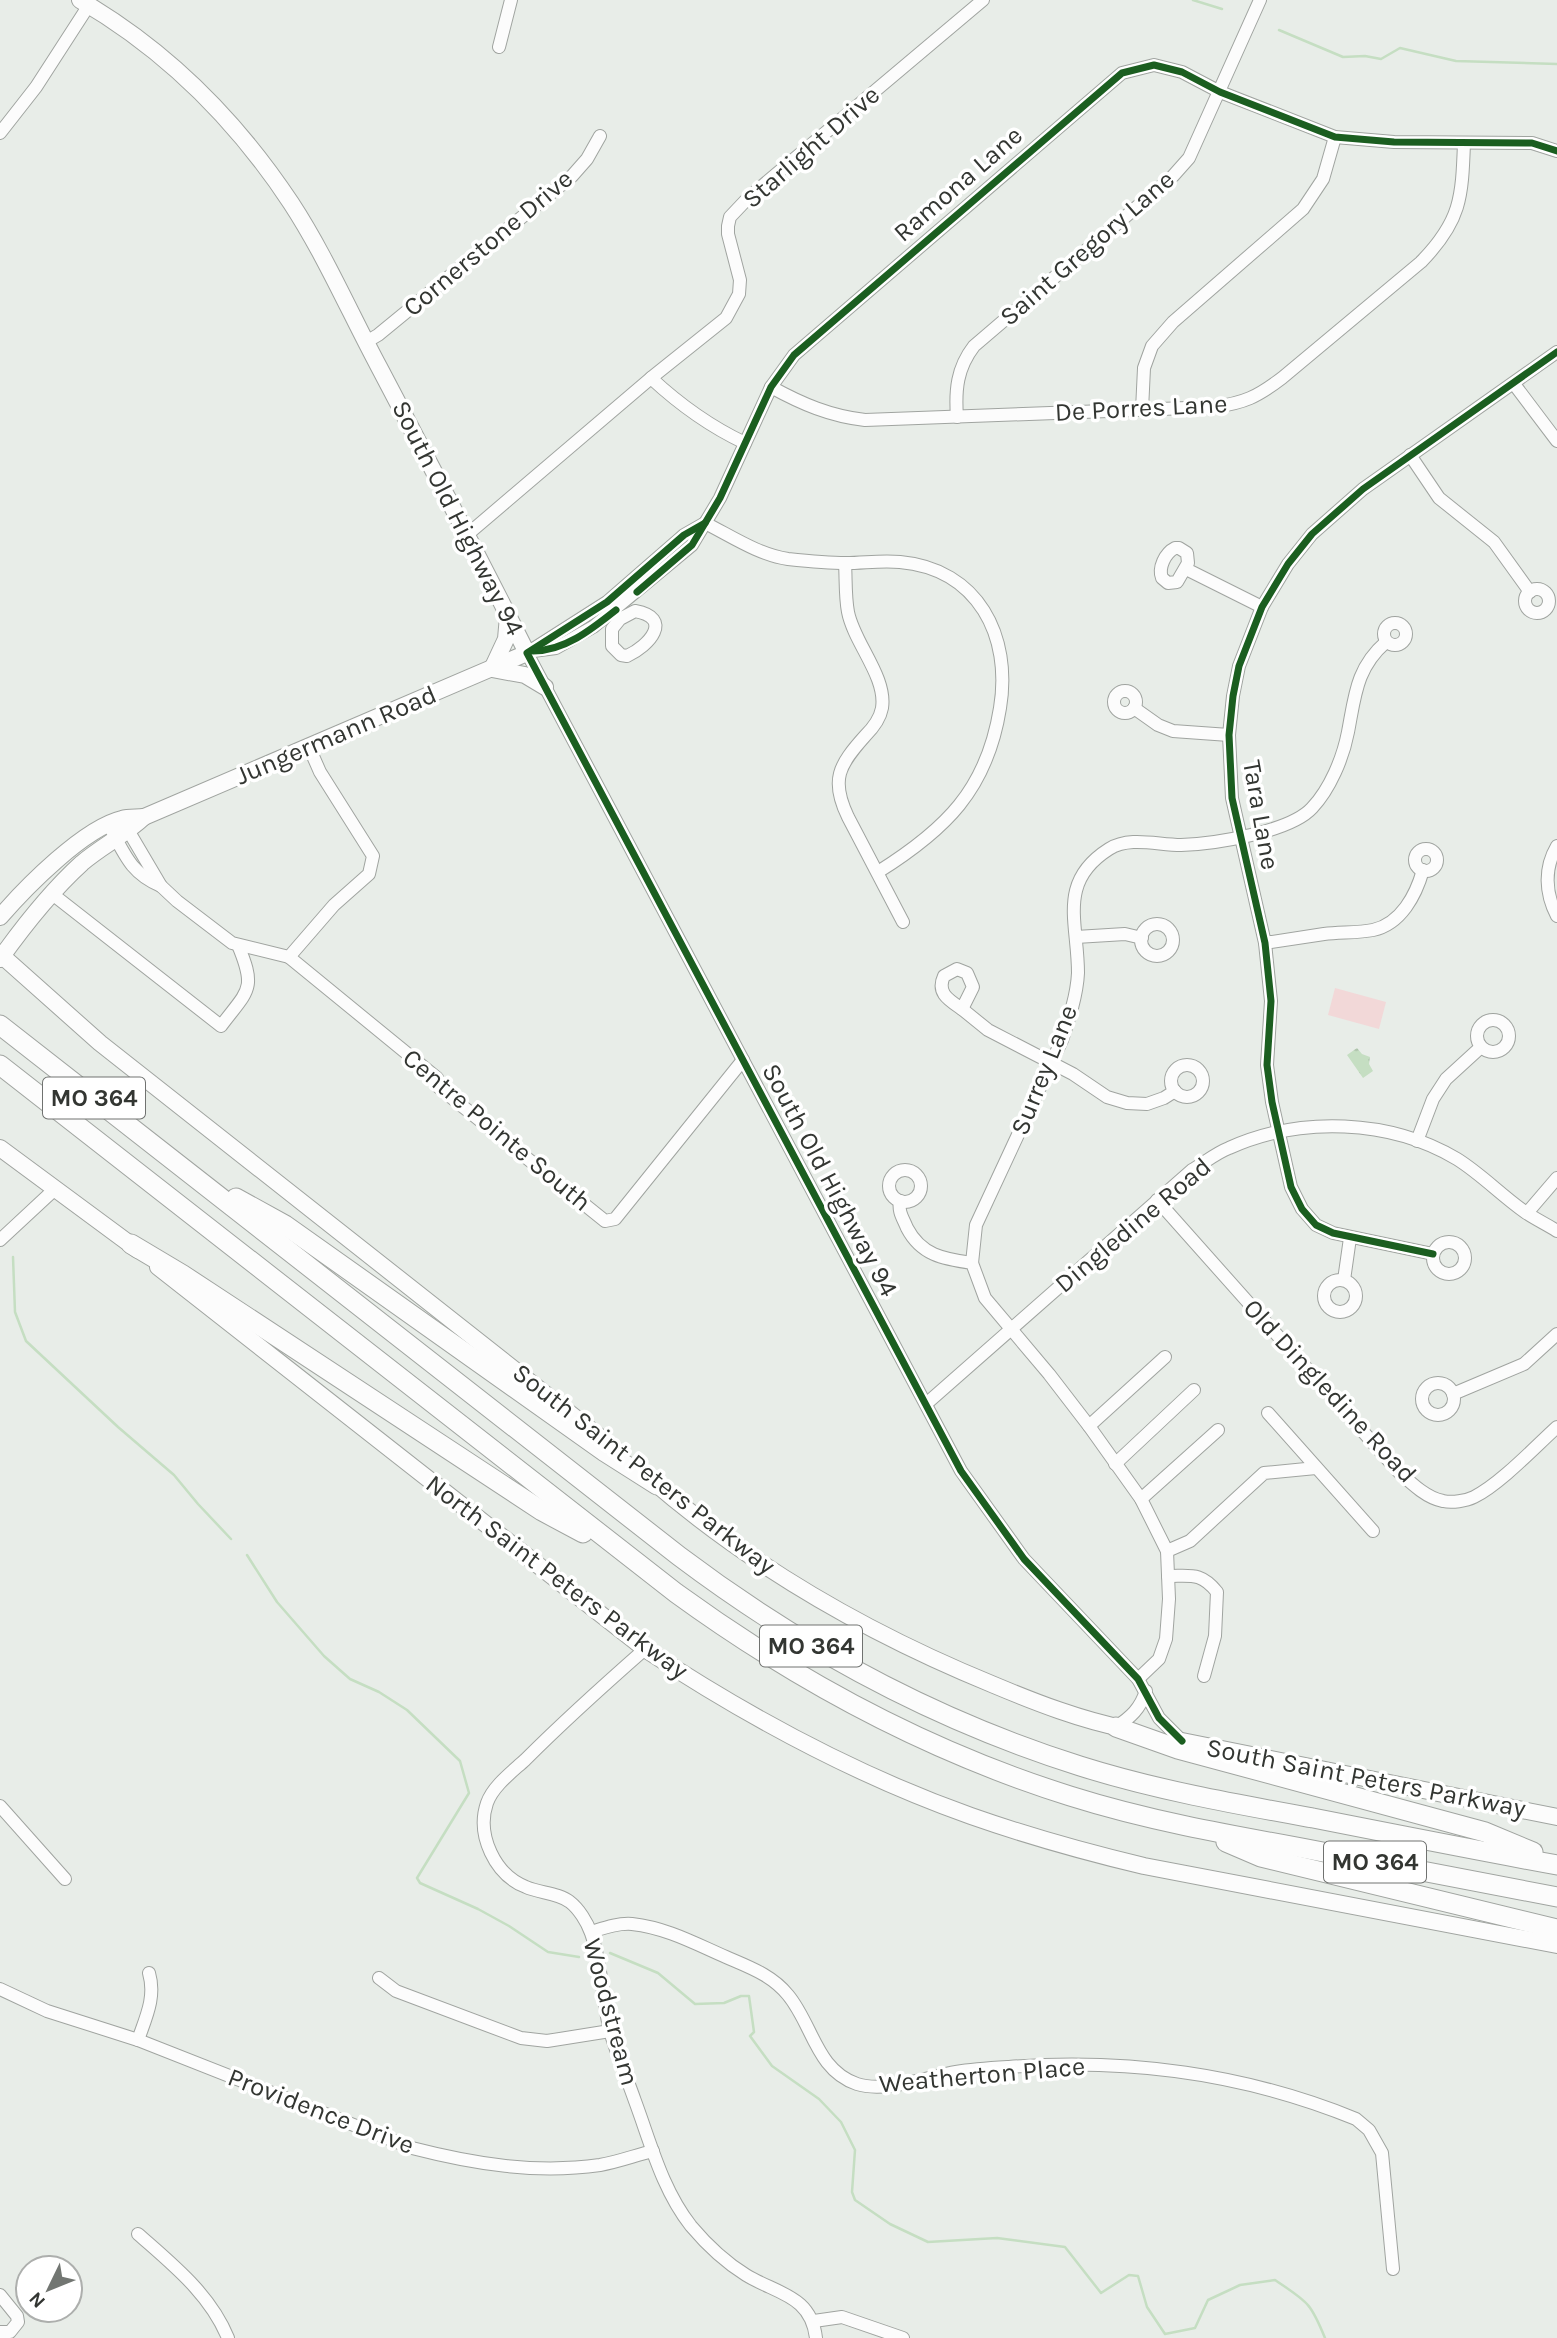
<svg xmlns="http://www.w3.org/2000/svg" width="1557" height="2338" font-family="Karla,sans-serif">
	<defs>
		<pattern id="water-ripples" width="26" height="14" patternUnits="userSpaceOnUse" patternTransform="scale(1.75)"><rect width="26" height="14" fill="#c5dec2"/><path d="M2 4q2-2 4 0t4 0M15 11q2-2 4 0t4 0" fill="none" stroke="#aabfa7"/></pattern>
	</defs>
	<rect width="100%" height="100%" fill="#e8ede8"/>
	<path fill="#f2d8d8" d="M1335,988l51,14 -7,27 -51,-14z"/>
	<path fill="url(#water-ripples)" d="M1357,1048l5,6 8,3 -1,7 4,7 -10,7 -16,-23z"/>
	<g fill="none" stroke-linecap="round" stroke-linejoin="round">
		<g stroke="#c5dec2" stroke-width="2.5">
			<path d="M1193,0l29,9"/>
			<path d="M1279,30l64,27 22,-1 16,3 19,-11 56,13 101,3"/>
			<path d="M13,1257l2,55 11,29 92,86 56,48 24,29 33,35"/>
			<path d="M247,1555l30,47 47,54 26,23 29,13 28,18 53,51 9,32 -52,85 3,5 58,26 31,17 39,26 31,5"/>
			<path d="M610,1953l48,20 37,31 29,-1 17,-7h8l5,36 -4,4 22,30 47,33 22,23 14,28 -3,42 3,8 35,24 38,18 69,-4 68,9 36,46 28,-18 9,1 9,31 18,27 30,-6 13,-28 32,-15 35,-5c32,22 35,21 50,58"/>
		</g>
		<g stroke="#a0a4a0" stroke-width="14">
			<g id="minor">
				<path d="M499,47l12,-47"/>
				<path d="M0,133l36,-46 53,-82v-5"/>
				<path d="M366,342l12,-7 194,-159 15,-17 13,-23"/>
				<path d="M651,378c29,27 58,48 94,65"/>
				<path d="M1514,384l43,57"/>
				<path d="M771,387c31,17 59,29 94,33l349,-13c30,-4 43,-10 68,-29l139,-116c40,-41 41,-64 43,-119"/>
				<path d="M1142,410l2,-42 8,-22 21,-24 130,-113 20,-30 12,-42"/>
				<path d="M957,417c-2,-27 0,-49 17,-71l199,-170 16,-18 71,-158"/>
				<path d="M1410,455l29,43 55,44 36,50"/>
				<path d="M705,523l-21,12 -77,67 -80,51 434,818 63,88 114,120 21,39 23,23"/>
				<path d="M705,523c26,13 54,32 83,36 19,2 39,4 58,4 18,0 36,-3 54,-1 78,7 112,74 100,146 -13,82 -55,122 -122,164"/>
				<path d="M468,534l183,-156 75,-60 13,-24 1,-14 -12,-46v-8l2,-9 18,-19 235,-198"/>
				<path d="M1175,548h4l8,5 1,10 -11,19 -9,1 -6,-5c-4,-10 3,-25 13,-30z"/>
				<path d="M845,563c1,16 0,33 3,49 6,31 39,65 34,96 -2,11 -9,20 -17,28 -26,29 -35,44 -17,81l55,105"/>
				<path d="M1186,569l76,38"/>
				<circle cx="1537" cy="601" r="12"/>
				<path d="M609,606l11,13 -8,10v17l9,9 6,1c22,-10 47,-38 8,-45l-15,8"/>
				<circle cx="1395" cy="634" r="11"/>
				<path d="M533,651l23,-3 37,-21 99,-82 28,-47 51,-111 23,-32 328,-282 32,-8 28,7 38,20 115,45 59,5 138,1 25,8"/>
				<circle cx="1125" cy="702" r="11"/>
				<path d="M1134,708l24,17 15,6 56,4"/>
				<path d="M125,825l36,61 16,15 55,42 57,14 45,-52 35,-31 4,-18 -53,-84 -11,-25"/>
				<path d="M112,831c14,27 21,43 49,55"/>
				<path d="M1557,846c-13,22 -12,47 0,70"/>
				<circle cx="1426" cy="860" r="11"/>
				<path d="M51,893l170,133c27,-36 36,-36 17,-81"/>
				<circle cx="1157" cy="940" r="16"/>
				<path d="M1076,937l49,-3 17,4"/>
				<path d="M1265,943c20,-3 40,-6 59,-9 16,-2 34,-1 49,-4 28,-6 43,-35 50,-60"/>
				<path d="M289,957l148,121 -1,7 169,136 10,-2 128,-159"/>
				<path d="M957,969l10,4 6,14 -11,22c-13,-9 -26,-16 -18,-33z"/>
				<path d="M962,1009l26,21 85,44 34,23 20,6 20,1 17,-6 11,-7"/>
				<circle cx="1493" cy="1036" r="16"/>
				<circle cx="1187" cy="1081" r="16"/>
				<path d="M1417,1141l16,-42 13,-20 35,-32"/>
				<circle cx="905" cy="1186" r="16"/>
				<path d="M1157,1200l241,271c12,11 28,27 45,30 9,2 23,0 31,-4 26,-13 61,-50 83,-70"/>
				<path d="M900,1201c-2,11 3,17 7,27 14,27 36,31 65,35l13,35 64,76 40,52 52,73 26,52 2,48 -3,40 -7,20 -21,20"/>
				<path d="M1527,1213l30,-35"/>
				<path d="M0,1240l56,-52"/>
				<circle cx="1449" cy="1258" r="16"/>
				<path d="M1433,1254l-100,-21 -17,-8 -14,-16 -11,-22 -19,-85 -5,-37 4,-64 -6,-58 -33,-145 -3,-63 4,-39 6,-30 23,-59 26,-43 24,-30 51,-45 194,-137"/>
				<path d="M972,1263l4,-38 86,-185c7,-21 15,-45 16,-67 0,-51 -21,-91 31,-124 21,-13 48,-4 72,-4 33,-1 109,-13 131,-37 18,-19 31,-50 36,-76 7,-36 8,-64 38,-90"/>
				<circle cx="1340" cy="1296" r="16"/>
				<path d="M1344,1280l6,-42"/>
				<circle cx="1438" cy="1399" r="16"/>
				<path d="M1453,1394l71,-30 33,-30"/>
				<path d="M926,1404l266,-234c12,-7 24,-17 37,-22 71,-32 161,-29 228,11 24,15 44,36 68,53 10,7 21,12 32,19"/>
				<path d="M1268,1413l105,118"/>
				<path d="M1089,1426l76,-69"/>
				<path d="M1115,1464l79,-74"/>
				<path d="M1141,1499l77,-69"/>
				<path d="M1167,1551l23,-10 74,-68 52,-5"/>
				<path d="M1168,1576c23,0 33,-4 49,16l-2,44 -11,40"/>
				<path d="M645,1649c-41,36 -81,72 -120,111 -13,12 -32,26 -38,43 -11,32 8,72 39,84 13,6 33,6 44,15 9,7 17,20 21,31 11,31 11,66 19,98 7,24 17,47 25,70 16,43 27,88 56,125 16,19 34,36 55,49 31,19 65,20 70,63"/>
				<path d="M1116,1727c15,-10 24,-18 30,-36"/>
				<path d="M0,1806l65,73"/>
				<path d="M591,1932c13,-4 26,-9 41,-8 35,4 62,19 94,33 23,10 46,18 62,38 25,30 28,75 69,89 28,9 71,-7 99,-12 18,-3 36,-4 53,-5 118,-9 237,7 347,52l13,11 13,23 11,116"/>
				<path d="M379,1978l17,13 125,47 26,3 63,-10"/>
				<path d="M0,1989l47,22 91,29 274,108c62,16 124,26 188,17 18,-3 36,-10 53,-14"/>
				<path d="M138,2040c8,-23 18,-43 11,-67"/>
				<path d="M138,2234c35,31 72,60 90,104"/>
				<path d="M0,2295l17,21 1,6 -8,10h-10"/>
				<path d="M814,2321l28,-4 61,21"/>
			</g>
		</g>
		<g stroke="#a0a4a0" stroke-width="18">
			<g id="major">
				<path d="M492,669l14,-30 2,-23"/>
				<path d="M492,669l33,6 20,12"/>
				<path d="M0,917c26,-30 84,-89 122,-98 7,-2 15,-1 22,-2"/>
				<path d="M0,954l100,89 515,406"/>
				<path d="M0,959c25,-35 50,-67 82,-96 20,-17 43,-28 62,-46l383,-164c-48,-96 -98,-191 -148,-286 -29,-54 -54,-112 -88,-164 -55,-83 -125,-153 -211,-203"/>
				<path d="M0,1148l138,102"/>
				<path d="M158,1267l487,382c100,66 213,127 326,167 57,20 114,36 173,50l413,79"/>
				<path d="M648,1477c102,89 221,157 346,208 43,18 87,35 132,44"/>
				<path d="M1182,1741l375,76"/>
			</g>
		</g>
		<g stroke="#a0a4a0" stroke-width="21">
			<g id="highway">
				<path d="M0,1025l679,531c122,92 255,164 401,210 76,24 155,38 233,52 81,16 162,32 244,47"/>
				<path d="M0,1065l676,528c121,88 251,158 394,203 76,24 154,38 232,52 85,17 170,33 255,49"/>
				<path d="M236,1198l49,27 320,227 52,33"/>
				<path d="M131,1244l52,31 359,236 41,22"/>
				<path d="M1116,1727l62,22 307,83 48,20"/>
				<path d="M1226,1842l35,15 296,72"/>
			</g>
		</g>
		<use href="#minor" stroke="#fcfcfc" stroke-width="12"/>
		<use href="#major" stroke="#fcfcfc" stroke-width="16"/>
		<use href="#highway" stroke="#fcfcfc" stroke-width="19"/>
		<g stroke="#fff" stroke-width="11">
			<g id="cycleway">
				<path d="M705,523l-21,12 -77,67 -80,51 434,818 63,88 114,120 21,39 23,23"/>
				<path d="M637,592l55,-47 28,-47 51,-111 23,-32 328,-282 32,-8 28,7 38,20 115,45 59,5 138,1 25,8"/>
				<path d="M533,651c32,0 59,-22 83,-41"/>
				<path d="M1433,1254l-100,-21 -17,-8 -14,-16 -11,-22 -19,-85 -5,-37 4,-64 -6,-58 -33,-145 -3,-63 4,-39 6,-30 23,-59 26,-43 24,-30 51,-45 194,-137"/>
			</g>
		</g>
		<use href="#cycleway" stroke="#1b5e20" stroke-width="7"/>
	</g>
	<g text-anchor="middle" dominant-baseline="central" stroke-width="7" stroke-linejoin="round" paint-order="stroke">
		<g fill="#fff" stroke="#707270" stroke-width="2">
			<rect x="43" y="1077.5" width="102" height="41" rx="5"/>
			<rect x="760" y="1625.5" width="102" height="41" rx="5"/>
			<rect x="1324" y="1841.5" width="102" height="41" rx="5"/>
		</g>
		<g font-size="24" font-weight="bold" fill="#333632">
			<text x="94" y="1098">MO 364</text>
			<text x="811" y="1646">MO 364</text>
			<text x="1375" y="1862">MO 364</text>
		</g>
		<g font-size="26" fill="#333632" stroke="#fff">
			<text transform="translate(811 147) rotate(-41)">Starlight Drive</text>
			<text transform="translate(958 184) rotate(-41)">Ramona Lane</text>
			<text transform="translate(488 243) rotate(-40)">Cornerstone Drive</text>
			<text transform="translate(1087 248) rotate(-41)">Saint Gregory Lane</text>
			<text transform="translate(1141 408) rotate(-3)">De Porres Lane</text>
			<text transform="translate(458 518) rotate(63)">South Old Highway 94</text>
			<text transform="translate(336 735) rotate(-23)">Jungermann Road</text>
			<text transform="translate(1261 815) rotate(80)">Tara Lane</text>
			<text transform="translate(1044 1070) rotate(-68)">Surrey Lane</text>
			<text transform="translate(497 1130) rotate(40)">Centre Pointe South</text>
			<text transform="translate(830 1180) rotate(62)">South Old Highway 94</text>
			<text transform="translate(1133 1225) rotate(-40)">Dingledine Road</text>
			<text transform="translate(1330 1391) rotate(47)">Old Dingledine Road</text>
			<text transform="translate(644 1469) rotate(38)">South Saint Peters Parkway</text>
			<text transform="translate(557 1577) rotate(37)">North Saint Peters Parkway</text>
			<text transform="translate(1366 1778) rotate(11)">South Saint Peters Parkway</text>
			<text transform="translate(611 2012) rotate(75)">Woodstream</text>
			<text transform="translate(982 2075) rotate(-5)">Weatherton Place</text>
			<text transform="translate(321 2111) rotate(21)">Providence Drive</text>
		</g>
	</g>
	<g transform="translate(49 2289) rotate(227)"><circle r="33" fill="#ffffff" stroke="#adafad" stroke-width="2"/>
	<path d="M0-5L12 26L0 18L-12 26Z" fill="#727672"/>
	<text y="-10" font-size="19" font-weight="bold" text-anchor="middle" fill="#333632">N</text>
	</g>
</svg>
